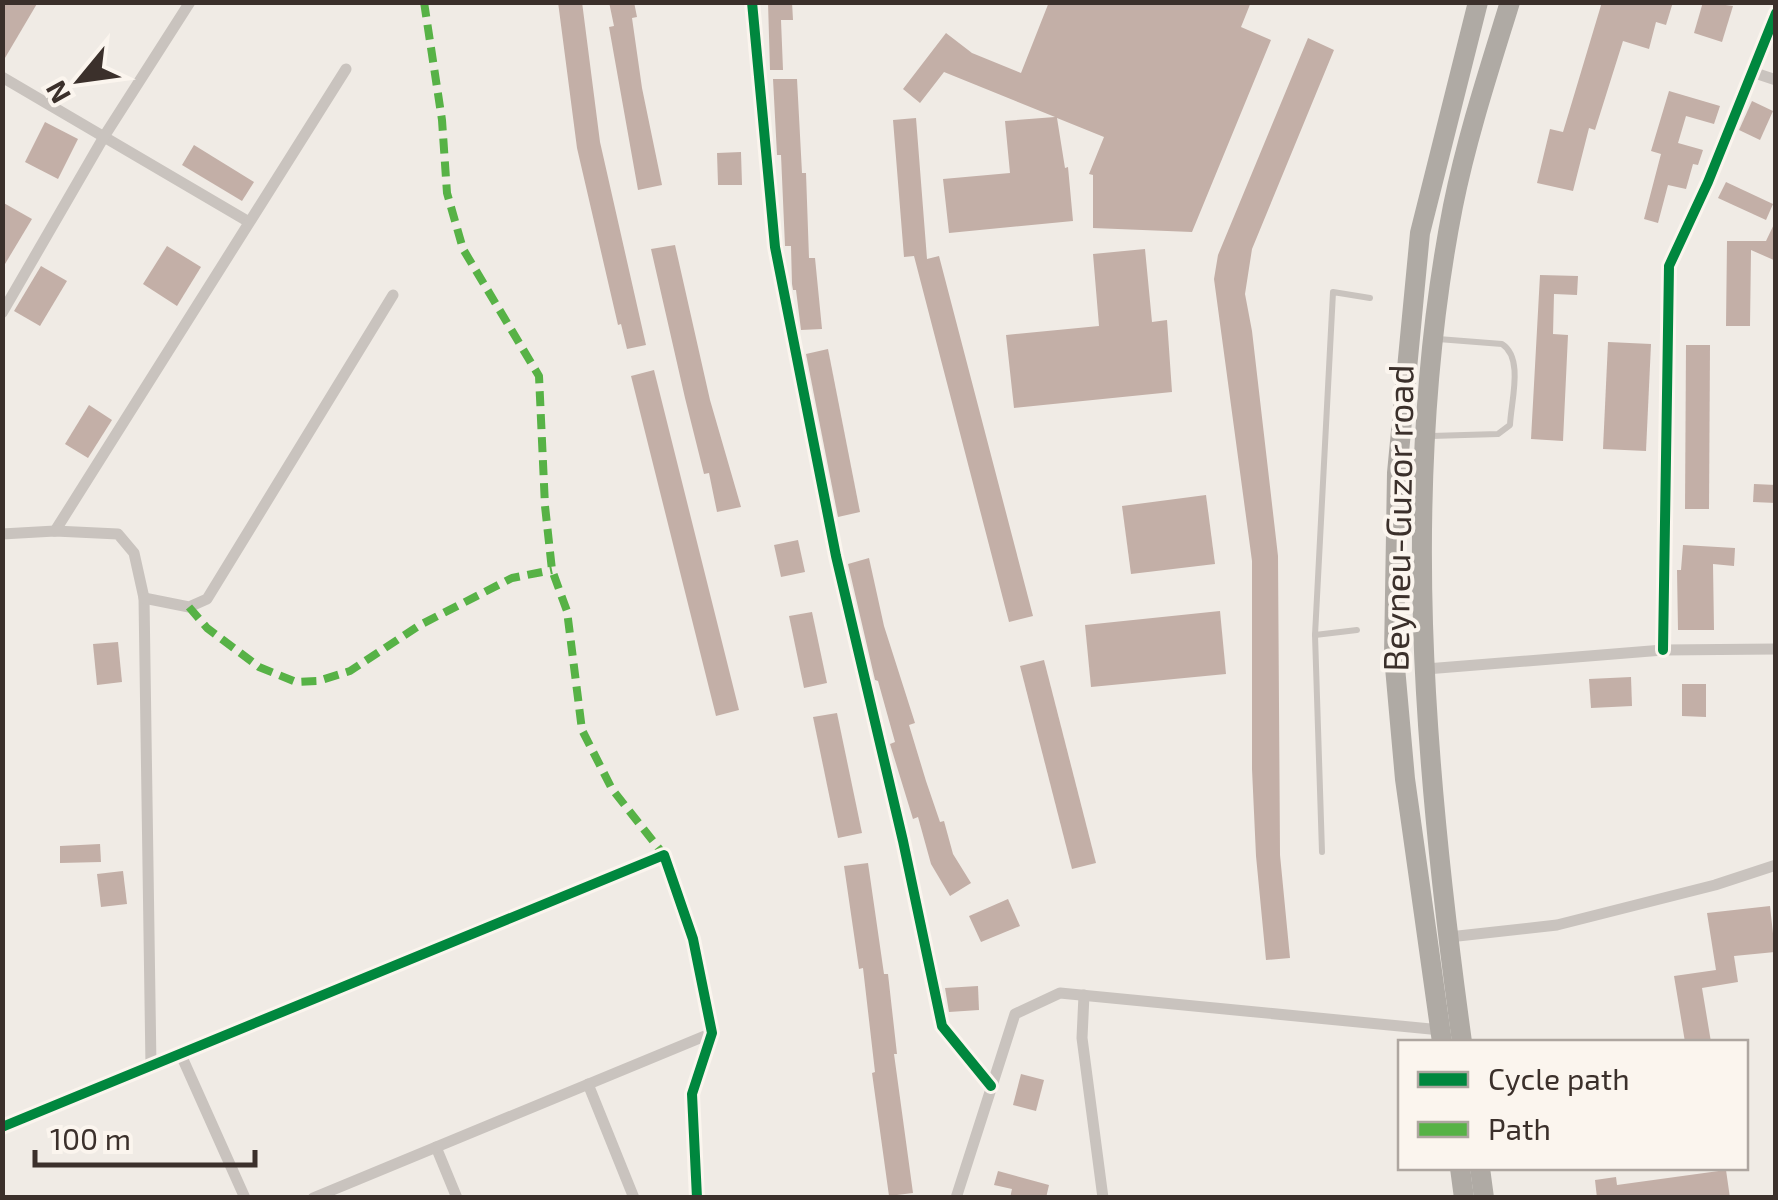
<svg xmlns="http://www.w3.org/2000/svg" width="1778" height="1200" font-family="'Exo 2',sans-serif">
	<rect width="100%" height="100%" fill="#f0ebe5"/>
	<g fill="#c3afa7">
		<path d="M2,2h36l-36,61z"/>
		<path d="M558,2h24l18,140 46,203 -19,4 -6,-25 -3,1 -41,-177z"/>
		<path d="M609,2h25l3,15 -5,1 10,70 20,97 -24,5 -29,-163 5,-1z"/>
		<path d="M768,2h24l1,18h-12l2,50h-13z"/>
		<path d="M1049,2h202l-10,25 30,13 -79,192 -99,-4v-53l-4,-1 15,-37 -47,-19 8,50 3,-1 5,54 -124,12 -6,-54 67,-6 -5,-52 50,-4 -111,-45 -24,31 -17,-14 43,-56 26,20 49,20z"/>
		<path d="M1602,2h71l-7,23 -10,-3 -7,27 -26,-8 -28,89 -6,-2 -16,63 -36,-8 13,-54 13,3z"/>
		<path d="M1703,2l30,4 -11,36 -28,-9z"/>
		<path d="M1308,38l26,12 -82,199 -7,45 7,37 26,225 2,299 10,103 -24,2 -10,-104 -4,-87v-208l-38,-282 4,-24z"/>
		<path d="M773,79h24l5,94h4l3,85h6l7,71 -21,1 -5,-40h-3l-1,-6 -1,-38h-6l-4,-91h-4z"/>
		<path d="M1669,91l51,15 -6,18 -28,-8 -8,27 25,7 -5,15 -5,-1 -7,25 -18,-4 -10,38 -14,-4 17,-65 -10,-3z"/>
		<path d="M1752,101l21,10 -13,29 -21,-10z"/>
		<path d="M916,118l11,141 12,-3 94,360 -24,6 -95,-366 -10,1 -11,-137z"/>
		<path d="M45,122l33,17 -20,40 -33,-17z"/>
		<path d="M194,145l60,37 -12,19 -60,-36z"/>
		<path d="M741,152l1,33h-24l-1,-32z"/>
		<path d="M1726,182l47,22 -7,16 -48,-22z"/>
		<path d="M2,202l30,17 -30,50z"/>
		<path d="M1776,220v41l-25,-11 -1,76h-24l1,-85h39z"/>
		<path d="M675,245l35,155 31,107 -24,5 -8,-39 -5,1 -19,-76 -34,-149z"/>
		<path d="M167,246l34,21 -24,39 -34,-22z"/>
		<path d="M1145,249l7,73 15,-2 5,72 -158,16 -8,-73 93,-9 -6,-72z"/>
		<path d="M41,266l26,15 -27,45 -26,-15z"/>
		<path d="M1540,275l38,1 -1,19 -23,-1 -1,40 15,1 -5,106 -32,-2z"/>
		<path d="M1608,342l43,2 -5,107 -43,-2z"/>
		<path d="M1686,345h24l-1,164h-24z"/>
		<path d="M828,349l32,163 -22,5 -32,-163z"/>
		<path d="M654,370l85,340 -23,6 -85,-340z"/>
		<path d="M89,405l23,15 -24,38 -23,-14z"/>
		<path d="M1754,484l22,1v18l-23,-1z"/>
		<path d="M1206,495l9,69 -84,10 -9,-68z"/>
		<path d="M798,540l7,32 -24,5 -7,-32z"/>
		<path d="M1683,545l52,3 -1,18 -21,-2 1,66h-36l-1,-60h4z"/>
		<path d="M869,558l15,68 31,97 -6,2 17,56 14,41 4,-1 9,33 18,29 -21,13 -19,-32 -13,-47 -5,2 -23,-75 5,-2 -17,-61 -3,-1 -27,-116z"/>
		<path d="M1220,611l6,63 -135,13 -6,-62z"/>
		<path d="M812,612l15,71 -23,5 -15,-72z"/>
		<path d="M118,642l4,40 -25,3 -4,-41z"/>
		<path d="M1044,660l52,203 -24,6 -52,-203z"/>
		<path d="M1631,677l1,29 -41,2 -2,-29z"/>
		<path d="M1682,684h24v33l-24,-1z"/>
		<path d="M837,713l25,120 -24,5 -25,-121z"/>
		<path d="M100,844l1,18 -41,1v-17z"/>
		<path d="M868,863l16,111h4l9,80h-3l19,139 -24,3 -17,-123 3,-1 -12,-104 -4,1 -15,-103z"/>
		<path d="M123,871l4,33 -26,3 -4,-33z"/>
		<path d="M1008,899l12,27 -39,16 -12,-26z"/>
		<path d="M1770,906l5,46 -41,4 4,26 -36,6 9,54h-26l-11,-66 42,-6 -9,-57z"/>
		<path d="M978,986l1,24 -30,2 -4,-24z"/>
		<path d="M1021,1074l23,6 -8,31 -23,-6z"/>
		<path d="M1726,1170l4,28h-133l-2,-18 21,-3 1,8z"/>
		<path d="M998,1171l51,14 -3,13h-36l2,-9 -18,-4z"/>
	</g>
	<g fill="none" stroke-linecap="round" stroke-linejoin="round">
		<g stroke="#c9c3be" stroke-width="6">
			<path d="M1431,436l67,-2 12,-9c1,-24 14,-67 -8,-81l-64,-5"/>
			<path d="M1357,630l-42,5 18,-343 37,6"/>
			<path d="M1315,635l7,217"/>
		</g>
		<g stroke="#c9c3be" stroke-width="11">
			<path d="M752,2l23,245 61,309 67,285 39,185 49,60"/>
			<path d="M1752,72l24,8"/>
			<path d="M2,77l247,145"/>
			<path d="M2,313l103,-178 85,-133"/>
			<path d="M55,531l291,-462"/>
			<path d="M2,534l53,-3 63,3 16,19 10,45 7,469"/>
			<path d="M144,598l45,9 18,-8 186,-304"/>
			<path d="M1663,650l6,-384 39,-84 68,-169"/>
			<path d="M1426,669l237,-19 113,-1"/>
			<path d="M1449,937l108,-12 158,-40 61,-20"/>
			<path d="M1084,995l-2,43 21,160"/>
			<path d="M181,1055l64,143"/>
			<path d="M588,1084l46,114"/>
			<path d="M2,1127l662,-272 29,84 19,94 -20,61 5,104"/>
			<path d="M436,1147l21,51"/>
			<path d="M313,1198l399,-165"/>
			<path d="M956,1198l59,-184 45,-21 381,37"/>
		</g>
		<g stroke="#afaaa4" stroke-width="20">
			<path d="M1442,1042l-37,-263 -11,-123 3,-183 23,-240 58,-231"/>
			<path d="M1462,1042c-38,-274 -63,-561 -9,-836 14,-69 36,-136 57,-204"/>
			<path d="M1460,1168l4,30"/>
			<path d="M1480,1168l4,30"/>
		</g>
		<g stroke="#57b246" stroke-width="8" stroke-dasharray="15 8" stroke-linecap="butt">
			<path d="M424,2l18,118 5,73 16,56 76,127 6,130 7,64 15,41 15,119 30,59 52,66"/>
			<path d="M189,607l18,21 52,39 37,15 22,-1 32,-10 70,-46 92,-47 40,-8"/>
		</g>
		<g stroke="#fbf5ee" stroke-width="16">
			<g id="cycleway">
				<path d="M752,2l23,245 61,309 67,285 39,185 49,60"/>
				<path d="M1663,650l6,-384 39,-84 68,-169"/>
				<path d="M2,1127l662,-272 29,84 19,94 -20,61 5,104"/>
			</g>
		</g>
		<use href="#cycleway" stroke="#00873e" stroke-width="10"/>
	</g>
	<g text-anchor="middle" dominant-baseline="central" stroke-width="8" stroke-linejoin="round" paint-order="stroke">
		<g font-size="35" fill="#3b302b" stroke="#fbf5ee">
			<text transform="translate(1397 518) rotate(-89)">Beyneu-Guzor road</text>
		</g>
	</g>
	<rect width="1778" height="1200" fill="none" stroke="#3b302b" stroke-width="10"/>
	<rect x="1398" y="1040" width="350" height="130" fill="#fbf5ee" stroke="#aea6a0" stroke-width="2.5"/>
	<rect x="1418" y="1072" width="50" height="15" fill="#00873e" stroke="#aea6a0" stroke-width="2.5"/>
	<text x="1488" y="1090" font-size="30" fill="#3b302b">Cycle path</text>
	<rect x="1418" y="1122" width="50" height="15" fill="#57b246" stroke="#aea6a0" stroke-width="2.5"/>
	<text x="1488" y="1140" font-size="30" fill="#3b302b">Path</text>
	<g transform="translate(80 80) rotate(241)" stroke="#fbf5ee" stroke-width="8" paint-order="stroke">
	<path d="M0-8L18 38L0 25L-18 38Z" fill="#3b302b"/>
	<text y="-15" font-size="28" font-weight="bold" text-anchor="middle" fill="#3b302b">N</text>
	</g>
	<path d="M35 1150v15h220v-15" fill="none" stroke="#3b302b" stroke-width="5"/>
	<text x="50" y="1150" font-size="30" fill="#3b302b" stroke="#fbf5ee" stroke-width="8" paint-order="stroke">100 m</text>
</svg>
